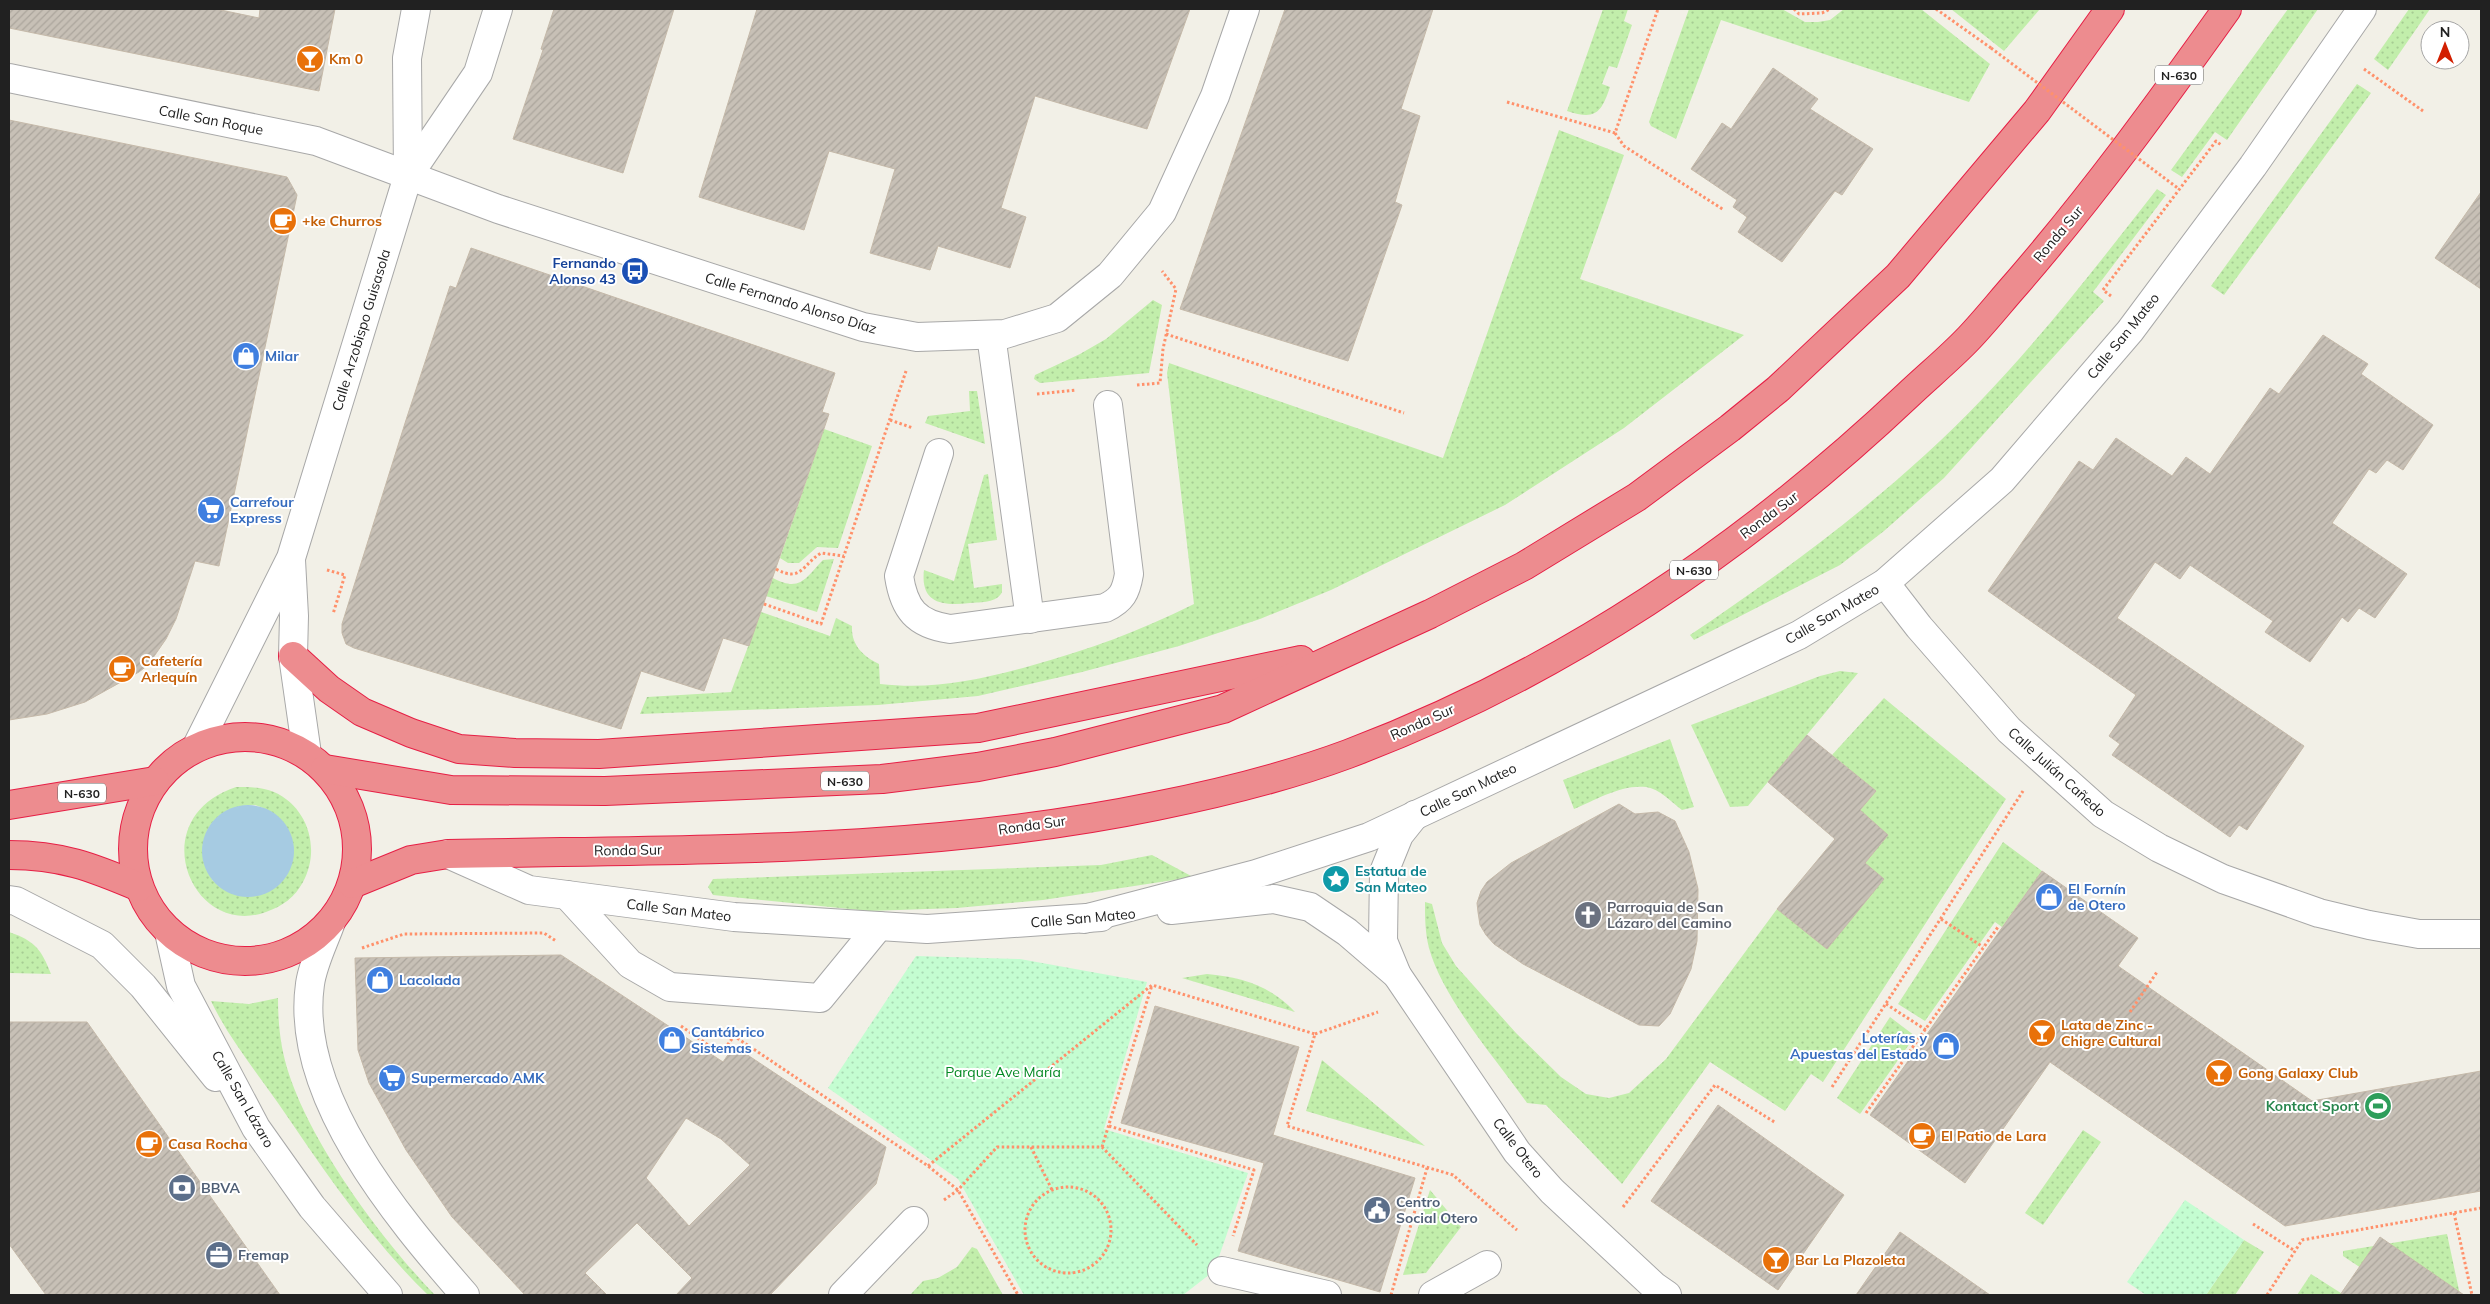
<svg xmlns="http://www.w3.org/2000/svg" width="2490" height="1304" font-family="Mulish,sans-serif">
	<defs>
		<pattern id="grass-dots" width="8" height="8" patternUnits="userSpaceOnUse" patternTransform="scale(1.25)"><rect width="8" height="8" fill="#c2eeab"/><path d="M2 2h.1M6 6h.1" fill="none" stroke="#a6cc93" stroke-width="1.8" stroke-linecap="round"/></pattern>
		<pattern id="park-dots" width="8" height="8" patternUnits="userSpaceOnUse" patternTransform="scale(1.25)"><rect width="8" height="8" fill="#c4fdd1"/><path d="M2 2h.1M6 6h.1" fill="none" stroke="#a8d9b3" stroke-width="1.8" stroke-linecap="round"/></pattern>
		<pattern id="building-hatch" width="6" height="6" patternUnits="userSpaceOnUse" patternTransform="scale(1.25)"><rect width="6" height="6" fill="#c7c0b6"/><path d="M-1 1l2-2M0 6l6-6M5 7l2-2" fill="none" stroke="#aba59c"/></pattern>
	</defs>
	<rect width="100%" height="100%" fill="#f2f0e7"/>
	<g fill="url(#grass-dots)" fill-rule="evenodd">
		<path d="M1603,9h25l-4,12 8,4 -15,43 -8,-2 -7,18 8,3c-9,27 -15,33 -43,24z"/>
		<path d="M1689,9h93l23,13h13l12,-2 14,-11h77l69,55 -21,38 -248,-82 -45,119 -25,-13 -2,-4z"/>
		<path d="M1951,9h89l-36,42z"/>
		<path d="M2288,9h30l-91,131 -12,-8 -33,45 -11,-7z"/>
		<path d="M2409,9h21l-42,61 -14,-11z"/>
		<path d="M2357,84l14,9 -147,202 -13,-9z"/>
		<path d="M1559,130l65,25 -44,124 164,56 -120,93 -119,77 -174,85 -71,29 -81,27 -97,26 -104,24 -100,9 -238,9 7,-17 84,-5 30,-80 69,24 6,-18 16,8c-1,19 11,30 27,38l1,20c53,6 99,-4 150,-18 58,-16 110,-35 164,-62l-27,-231 2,-10 274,95z"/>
		<path d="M2157,189l9,6 -73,97 11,9 -160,177 -60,53 -44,34 -146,75 -4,-5c82,-55 163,-114 236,-181 87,-79 159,-173 231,-265z"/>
		<path d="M1153,300l9,5 -13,68 -109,10 -6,-4 1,-4 45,-21 26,-15z"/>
		<path d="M969,391h8l8,53 -60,-21 3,-7 42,-5z"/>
		<path d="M824,429l48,17 -34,102 -21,-1 -18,16h-11l-8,-5z"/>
		<path d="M988,474l9,66 -29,4 6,44 28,-4v8c-5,11 -21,10 -32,11 -27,3 -50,1 -46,-33l30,11 30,-106z"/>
		<path d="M834,559l-17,53 -51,-16 7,-18c28,15 33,-1 50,-18z"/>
		<path d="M1840,671l18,2 -110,133 -18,1 -39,-82 129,-49z"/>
		<path d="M1884,698l122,101 -183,283 -12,-8 -26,37 -75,-49 -88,122 -76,-79 -19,-2c-31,-44 -84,-104 -98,-155 -4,-16 -4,-31 -4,-46l7,2 10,39 14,23 60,67 45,44 25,17 23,4 20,-5 37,-34 111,-150 50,40 57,-70 -19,-16 23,-28 -28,-25 16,-19 -44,-36z"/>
		<path d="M1670,739l24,68 -12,3c-11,-8 -22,-21 -36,-23 -24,-3 -51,13 -72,22l-11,-29z"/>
		<path d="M236,787c13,0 26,0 38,5 34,15 47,57 29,90 -8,15 -20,24 -37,30 -75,27 -124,-94 -30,-125zM255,805c38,12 51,50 23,80l-65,-4c-23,-39 -3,-76 42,-76z"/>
		<path d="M2003,842l39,29 -40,56 -7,-5 -70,99 -27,-17z"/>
		<path d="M1152,855l41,22 -150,23 -86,8 -88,3 -156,-16 -5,-8 5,-8 388,-14z"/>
		<path d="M9,932c26,9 32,17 42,42l-42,-1z"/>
		<path d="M1207,974c34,3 64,12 88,38l-113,-34z"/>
		<path d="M278,998c0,16 1,33 4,49 14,79 98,191 153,248h-7c-59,-57 -104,-125 -150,-192 -23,-33 -50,-66 -67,-102l38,3z"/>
		<path d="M1890,1017l25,19 -55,78 -23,-16z"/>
		<path d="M1322,1060l103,86 -119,-35z"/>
		<path d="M2083,1130l18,12 -58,83 -18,-12z"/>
		<path d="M1430,1190l31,37 -35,46 -23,2z"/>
		<path d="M2447,1234l13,61h-23l8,-12 -72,-7 -30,-20v-5z"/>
		<path d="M2244,1240l20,12 -29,43h-29z"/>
		<path d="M972,1247l5,2 26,46h-93l13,-14 15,-3 19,-11z"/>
		<path d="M2311,1274l33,21h-47z"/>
	</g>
	<g fill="url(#park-dots)">
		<path d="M916,956l104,3 127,23 -43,147 144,44 -34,98 -31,24h-159l-66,-116 -130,-91z"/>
		<path d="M2185,1200l59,40 -38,55h-60l-19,-13z"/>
	</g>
	<circle fill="#a6cbe2" cx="248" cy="851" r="46"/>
	<g fill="url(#building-hatch)" stroke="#c5b9a9" fill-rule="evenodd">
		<path d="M9,9h207l43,9 1,-9h75l-16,82 -310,-63z"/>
		<path d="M554,9h120l-51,164 -110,-34 30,-89 -2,-1z"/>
		<path d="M757,9h433l-43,120 -112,-33 -34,112 25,9 -16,51 -72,-22 -8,24 -60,-17 25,-84 -66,-18 -25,79 -105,-33z"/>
		<path d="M1285,9h148l-32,100 19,7 -25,86 7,3 -54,156 -168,-52z"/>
		<path d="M1773,68l45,31 -8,10 63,40 -31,46 -7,-4 -53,71 -44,-30 9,-15 -14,-10 4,-7 -46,-31 31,-46 9,6z"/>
		<path d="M9,120l278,57 10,18 -78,371 -24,-5 -19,58 -10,20 -18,26 -9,7 -54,30 -38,12 -38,6z"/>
		<path d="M2481,192v97l-46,-31z"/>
		<path d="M471,248l364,125 -13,39 7,2 -80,232 -26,-8 -19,53 -63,-20 -20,58 -267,-81 -8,-4 -4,-11v-9l64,-204 44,-134 6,2z"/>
		<path d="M2323,335l45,29 -7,10 72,51 -30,45 -16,-10 -11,13 -7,-4 -37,54 75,51 -32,44 -16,-10 -11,14 -6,-5 -32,45 -45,-30 8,-11 -83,-56 -10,14 -25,-17 -38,56 187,128 -57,84 -8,-5 -9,12 -118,-82 8,-11 -11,-8 27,-41 -148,-104 91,-130 14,9 23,-32 56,38 14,-19 24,17 60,-86 9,6z"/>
		<path d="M1807,735l69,56 -16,19 28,25 -23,28 19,16 -57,70 -50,-40 58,-70 -67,-57z"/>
		<path d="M1619,804l16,10 23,-2 17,9 14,31 9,37 -1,52 -6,28 -21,45 -11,12 -20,-1 -116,-61 -29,-20 -8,-9 -6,-10 -2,-13 -1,-9 4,-12 6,-9 24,-19z"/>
		<path d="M2042,871l96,67 -20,28 194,135 169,-30v120l-196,35 -235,-164 -85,121 -95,-68z"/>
		<path d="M561,955l162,107 11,-16 152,101 -10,37 -106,111h-94l16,-17 -55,-55 -52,50 22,22h-82l-73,-78 -46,-67 -37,-67 -11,-33 -3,-92zM686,1118l35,21 29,26 -61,61 -43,-48z"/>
		<path d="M1155,1006l144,41 -26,88 142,43 -35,114 -142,-41 26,-88 -143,-40z"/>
		<path d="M9,1022h78l193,273h-234l-37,-51z"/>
		<path d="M1718,1105l126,90 -66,95 -127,-89z"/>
		<path d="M1900,1232l90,63h-134z"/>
		<path d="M2380,1237l84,58h-124z"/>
	</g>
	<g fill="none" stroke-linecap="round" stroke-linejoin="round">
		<g stroke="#a8a8a8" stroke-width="30">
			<g id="minor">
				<path d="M9,78l307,63 182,68 365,118 54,10 88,-3 52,-16 53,-43 52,-63 53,-116 30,-87"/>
				<path d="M408,176l70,-103 20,-64"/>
				<path d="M991,335l39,284"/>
				<path d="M939,453l-40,123c5,33 17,48 51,53l155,-21c17,-8 21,-16 24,-34l-21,-169"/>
				<path d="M291,560l3,56 -1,40 14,98"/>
				<path d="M1885,583l34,44 90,103 94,84 56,34 64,31 96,34 50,12 50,9h62"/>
				<path d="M197,746l94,-188 117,-382 -1,-118 9,-49"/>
				<path d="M1415,815l-16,20 -15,37 -1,69 14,34 120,177 35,39 102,95 13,9"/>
				<path d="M448,854l81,36 205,27 193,12 174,-12"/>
				<path d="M567,895l63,69 40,23 150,11 59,-72"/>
				<path d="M9,900l7,1 86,44 41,41 73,91"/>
				<path d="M1171,910l103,-11 36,8 37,25 50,43"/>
				<path d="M1084,919l172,-45 113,-37 430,-202 86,-52 117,-103 128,-149 123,-165 109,-157"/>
				<path d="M331,922c-7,20 -18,41 -21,62 -16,111 87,233 155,311"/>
				<path d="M169,932l12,54 75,142 56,79 76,88"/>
				<path d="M1222,1271l105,24"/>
				<path d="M843,1295l71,-74"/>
				<path d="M1433,1295l54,-30"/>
			</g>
		</g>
		<g stroke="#e61f45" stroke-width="30">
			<g id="highway">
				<path d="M293,656l36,33 33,23 49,21 48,16 56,4 84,1 379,-26 323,-68"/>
				<circle cx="245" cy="849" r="112"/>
				<path d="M325,769l126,21 154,1 277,-12 96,-12 77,-15 168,-43 207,-95 94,-48 113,-69 93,-69 48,-39 120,-113 139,-165 73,-102"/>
				<path d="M9,805l146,-24"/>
				<path d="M9,855c52,0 83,12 130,32"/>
				<path d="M352,884l59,-24 37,-6c236,-5 476,0 708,-48 65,-13 130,-29 192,-52 210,-79 398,-206 560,-359 20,-19 42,-37 61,-57 17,-18 32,-37 48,-55 76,-88 143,-180 210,-274"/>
			</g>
		</g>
		<g stroke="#ff916b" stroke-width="3" stroke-dasharray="2.5 2.5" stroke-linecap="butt">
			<path d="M1794,9l5,5 23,-1 8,-4"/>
			<path d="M1936,9l55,39"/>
			<path d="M2364,69l59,42"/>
			<path d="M1507,102l108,31 43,-124"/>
			<path d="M1615,133l9,13 100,64"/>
			<path d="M2111,296l-8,-6 113,-149 5,4"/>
			<path d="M1166,334l238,79"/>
			<path d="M1137,385l23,-2 3,-34 13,-60 -14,-18"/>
			<path d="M1037,394l39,-4"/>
			<path d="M890,420l23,8"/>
			<path d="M776,569c25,14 27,-5 45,-16l23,3"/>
			<path d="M327,570l18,5 -12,39"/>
			<path d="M764,604l57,20 85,-253"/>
			<path d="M1941,919l42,28"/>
			<path d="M362,948l42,-14 140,-1 12,8"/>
			<path d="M1886,1004l40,26"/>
			<path d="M2130,1012l27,-40"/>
			<path d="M681,1026l40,28 13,-18 194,130 30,24 60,105"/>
			<path d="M1315,1034l63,-22"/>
			<path d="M1832,1087l191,-296"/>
			<path d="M1866,1113l132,-186"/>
			<path d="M1109,1126l145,44 -21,66"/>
			<path d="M1031,1147l21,43"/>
			<path d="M1102,1147l50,-162"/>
			<path d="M928,1166l224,-181 163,49 -28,92 166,49 64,55"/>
			<circle cx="1068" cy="1230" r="43"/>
			<path d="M944,1200l14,-10 39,-43h105l95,98"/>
			<path d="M1623,1207l92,-122 61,38"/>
			<path d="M2454,1213l18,82"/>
			<path d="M2253,1224l42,27"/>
			<path d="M1391,1295l36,-127"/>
			<path d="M2267,1295l35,-55 179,-32"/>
		</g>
		<use href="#minor" stroke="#fff" stroke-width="28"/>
		<use href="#highway" stroke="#ed8c8f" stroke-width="28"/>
		<path stroke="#ff916b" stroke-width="3" stroke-dasharray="2.5 2.5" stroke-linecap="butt" d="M1991,48l188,141"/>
	</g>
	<defs>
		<g id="bar-disc" transform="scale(1.4375)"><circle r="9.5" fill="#e8710a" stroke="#fff"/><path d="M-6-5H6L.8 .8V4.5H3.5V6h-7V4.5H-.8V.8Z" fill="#fff"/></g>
		<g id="cafe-disc" transform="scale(1.4375)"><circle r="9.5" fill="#e8710a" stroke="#fff"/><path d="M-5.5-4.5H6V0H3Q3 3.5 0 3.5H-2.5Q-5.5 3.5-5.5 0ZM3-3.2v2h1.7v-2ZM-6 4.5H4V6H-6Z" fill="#fff"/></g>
		<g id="bus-disc" transform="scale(1.4375)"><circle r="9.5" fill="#1a4fb4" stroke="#fff"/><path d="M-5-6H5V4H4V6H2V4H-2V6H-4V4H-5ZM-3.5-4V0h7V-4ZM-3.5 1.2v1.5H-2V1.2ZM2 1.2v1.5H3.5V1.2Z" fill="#fff"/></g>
		<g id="shop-disc" transform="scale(1.4375)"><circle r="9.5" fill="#3f7fe0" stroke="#fff"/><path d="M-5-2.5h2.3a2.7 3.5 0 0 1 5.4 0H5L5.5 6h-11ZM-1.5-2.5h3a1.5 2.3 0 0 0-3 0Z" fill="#fff"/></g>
		<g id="supermarket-disc" transform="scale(1.4375)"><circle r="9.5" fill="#3f7fe0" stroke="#fff"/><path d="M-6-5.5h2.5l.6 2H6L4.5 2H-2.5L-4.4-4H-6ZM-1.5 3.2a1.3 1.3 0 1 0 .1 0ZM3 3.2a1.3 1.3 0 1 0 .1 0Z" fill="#fff"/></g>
		<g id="sight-disc" transform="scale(1.4375)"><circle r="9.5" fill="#0f9aa8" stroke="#fff"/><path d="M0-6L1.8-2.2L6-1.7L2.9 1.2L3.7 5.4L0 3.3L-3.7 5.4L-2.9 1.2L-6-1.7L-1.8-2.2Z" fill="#fff"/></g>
		<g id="church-disc" transform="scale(1.4375)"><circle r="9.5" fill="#6b7280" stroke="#fff"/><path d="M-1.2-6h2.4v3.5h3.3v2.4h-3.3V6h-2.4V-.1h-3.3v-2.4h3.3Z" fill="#fff"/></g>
		<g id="stadium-disc" transform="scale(1.4375)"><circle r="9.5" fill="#2e9e5b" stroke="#fff"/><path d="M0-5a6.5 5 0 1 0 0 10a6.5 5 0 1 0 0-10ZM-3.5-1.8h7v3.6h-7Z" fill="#fff"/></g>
		<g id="bank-disc" transform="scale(1.4375)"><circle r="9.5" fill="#5c6f8a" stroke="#fff"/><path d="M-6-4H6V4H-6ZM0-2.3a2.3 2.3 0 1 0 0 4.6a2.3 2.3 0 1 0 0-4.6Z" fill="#fff"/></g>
		<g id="civic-disc" transform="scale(1.4375)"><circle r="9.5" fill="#5c6f8a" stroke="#fff"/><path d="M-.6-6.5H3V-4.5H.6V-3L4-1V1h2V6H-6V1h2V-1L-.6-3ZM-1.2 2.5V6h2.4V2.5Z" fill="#fff"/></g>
		<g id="office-disc" transform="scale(1.4375)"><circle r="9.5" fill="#5c6f8a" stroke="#fff"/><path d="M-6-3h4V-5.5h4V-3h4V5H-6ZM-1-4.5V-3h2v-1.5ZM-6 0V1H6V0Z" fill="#fff"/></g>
	</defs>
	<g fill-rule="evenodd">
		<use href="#bar-disc" x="310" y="59"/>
		<use href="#cafe-disc" x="283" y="221"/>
		<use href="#bus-disc" x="635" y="271"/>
		<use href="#shop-disc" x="246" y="356"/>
		<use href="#supermarket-disc" x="211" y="510"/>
		<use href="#cafe-disc" x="122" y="669"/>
		<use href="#sight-disc" x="1336" y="879"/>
		<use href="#shop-disc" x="2049" y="897"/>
		<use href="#church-disc" x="1588" y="915"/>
		<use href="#shop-disc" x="380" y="980"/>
		<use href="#bar-disc" x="2042" y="1033"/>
		<use href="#shop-disc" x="672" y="1040"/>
		<use href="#shop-disc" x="1946" y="1046"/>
		<use href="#bar-disc" x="2219" y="1073"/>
		<use href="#supermarket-disc" x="392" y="1078"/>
		<use href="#stadium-disc" x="2378" y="1106"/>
		<use href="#cafe-disc" x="1922" y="1136"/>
		<use href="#cafe-disc" x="149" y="1144"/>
		<use href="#bank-disc" x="182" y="1188"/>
		<use href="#civic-disc" x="1377" y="1210"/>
		<use href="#office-disc" x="219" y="1255"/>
		<use href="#bar-disc" x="1776" y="1260"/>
	</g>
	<g text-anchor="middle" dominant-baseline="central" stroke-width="4" stroke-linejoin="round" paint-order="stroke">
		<g fill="#fff" stroke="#646464" stroke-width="1">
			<rect x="2155" y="65.5" width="48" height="19" rx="4"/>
			<rect x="1670" y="560.5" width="48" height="19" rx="4"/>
			<rect x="821" y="771.5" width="48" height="19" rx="4"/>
			<rect x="58" y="783.5" width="48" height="19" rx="4"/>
		</g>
		<g font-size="12" font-weight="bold" fill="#212121">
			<text x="2179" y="75">N-630</text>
			<text x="1694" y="570">N-630</text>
			<text x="845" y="781">N-630</text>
			<text x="82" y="793">N-630</text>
		</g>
		<g font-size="14" font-weight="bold" fill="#c56008" stroke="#fff" text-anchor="start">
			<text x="329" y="59">Km 0</text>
			<text x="302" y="221">+ke Churros</text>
			<text x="141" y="661">Cafetería<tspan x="141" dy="16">Arlequín</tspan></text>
			<text x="2061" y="1025">Lata de Zinc -<tspan x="2061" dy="16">Chigre Cultural</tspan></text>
			<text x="2238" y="1073">Gong Galaxy Club</text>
			<text x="1941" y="1136">El Patio de Lara</text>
			<text x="168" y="1144">Casa Rocha</text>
			<text x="1795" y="1260">Bar La Plazoleta</text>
		</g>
		<g font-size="14" fill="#212121" stroke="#fff">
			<text transform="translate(211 120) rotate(11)">Calle San Roque</text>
			<text transform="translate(2058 234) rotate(-50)">Ronda Sur</text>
			<text transform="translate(791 303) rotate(17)">Calle Fernando Alonso Díaz</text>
			<text transform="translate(361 330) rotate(-73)">Calle Arzobispo Guisasola</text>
			<text transform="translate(2123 336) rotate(-51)">Calle San Mateo</text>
			<text transform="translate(1769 515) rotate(-37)">Ronda Sur</text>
			<text transform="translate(1832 614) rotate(-30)">Calle San Mateo</text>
			<text transform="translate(1422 722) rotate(-24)">Ronda Sur</text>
			<text transform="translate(2057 772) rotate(42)">Calle Julián Cañedo</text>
			<text transform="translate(1468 790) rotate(-26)">Calle San Mateo</text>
			<text transform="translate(1032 825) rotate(-8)">Ronda Sur</text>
			<text transform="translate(628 850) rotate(-1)">Ronda Sur</text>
			<text transform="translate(679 910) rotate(7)">Calle San Mateo</text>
			<text transform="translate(1083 918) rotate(-5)">Calle San Mateo</text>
			<text transform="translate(243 1099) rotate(60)">Calle San Lázaro</text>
			<text transform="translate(1518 1148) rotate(52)">Calle Otero</text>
		</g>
		<g font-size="14" font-weight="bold" fill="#164399" stroke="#fff" text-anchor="end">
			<text x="616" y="263">Fernando<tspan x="616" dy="16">Alonso 43</tspan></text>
		</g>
		<g font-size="14" font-weight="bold" fill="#366cbe" stroke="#fff" text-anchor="start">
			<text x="265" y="356">Milar</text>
			<text x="230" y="502">Carrefour<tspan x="230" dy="16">Express</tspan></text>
			<text x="2068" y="889">El Fornín<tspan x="2068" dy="16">de Otero</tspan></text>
			<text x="399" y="980">Lacolada</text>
			<text x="691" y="1032">Cantábrico<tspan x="691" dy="16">Sistemas</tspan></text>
			<text x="1927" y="1038" text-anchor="end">Loterías y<tspan x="1927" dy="16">Apuestas del Estado</tspan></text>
			<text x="411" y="1078">Supermercado AMK</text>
		</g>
		<g font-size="14" font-weight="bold" fill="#0d838f" stroke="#fff" text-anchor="start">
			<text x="1355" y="871">Estatua de<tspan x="1355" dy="16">San Mateo</tspan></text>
		</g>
		<g font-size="14" font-weight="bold" fill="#5b616d" stroke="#fff" text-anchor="start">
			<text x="1607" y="907">Parroquia de San<tspan x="1607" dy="16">Lázaro del Camino</tspan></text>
		</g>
		<g font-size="14" fill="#058924" stroke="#fff">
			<text x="1003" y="1072">Parque Ave María</text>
		</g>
		<g font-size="14" font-weight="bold" fill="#27864d" stroke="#fff" text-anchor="end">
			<text x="2359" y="1106">Kontact Sport</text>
		</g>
		<g font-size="14" font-weight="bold" fill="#4e5e75" stroke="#fff" text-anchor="start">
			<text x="201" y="1188">BBVA</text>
			<text x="1396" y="1202">Centro<tspan x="1396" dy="16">Social Otero</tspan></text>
			<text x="238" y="1255">Fremap</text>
		</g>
	</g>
	<rect width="2490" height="1304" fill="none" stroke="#212121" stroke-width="20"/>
	<g transform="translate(2445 45)"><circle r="24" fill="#ffffff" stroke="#a6a6a6"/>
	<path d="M0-4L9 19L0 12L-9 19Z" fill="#d21f00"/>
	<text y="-8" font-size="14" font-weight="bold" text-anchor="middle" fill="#212121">N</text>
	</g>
</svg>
